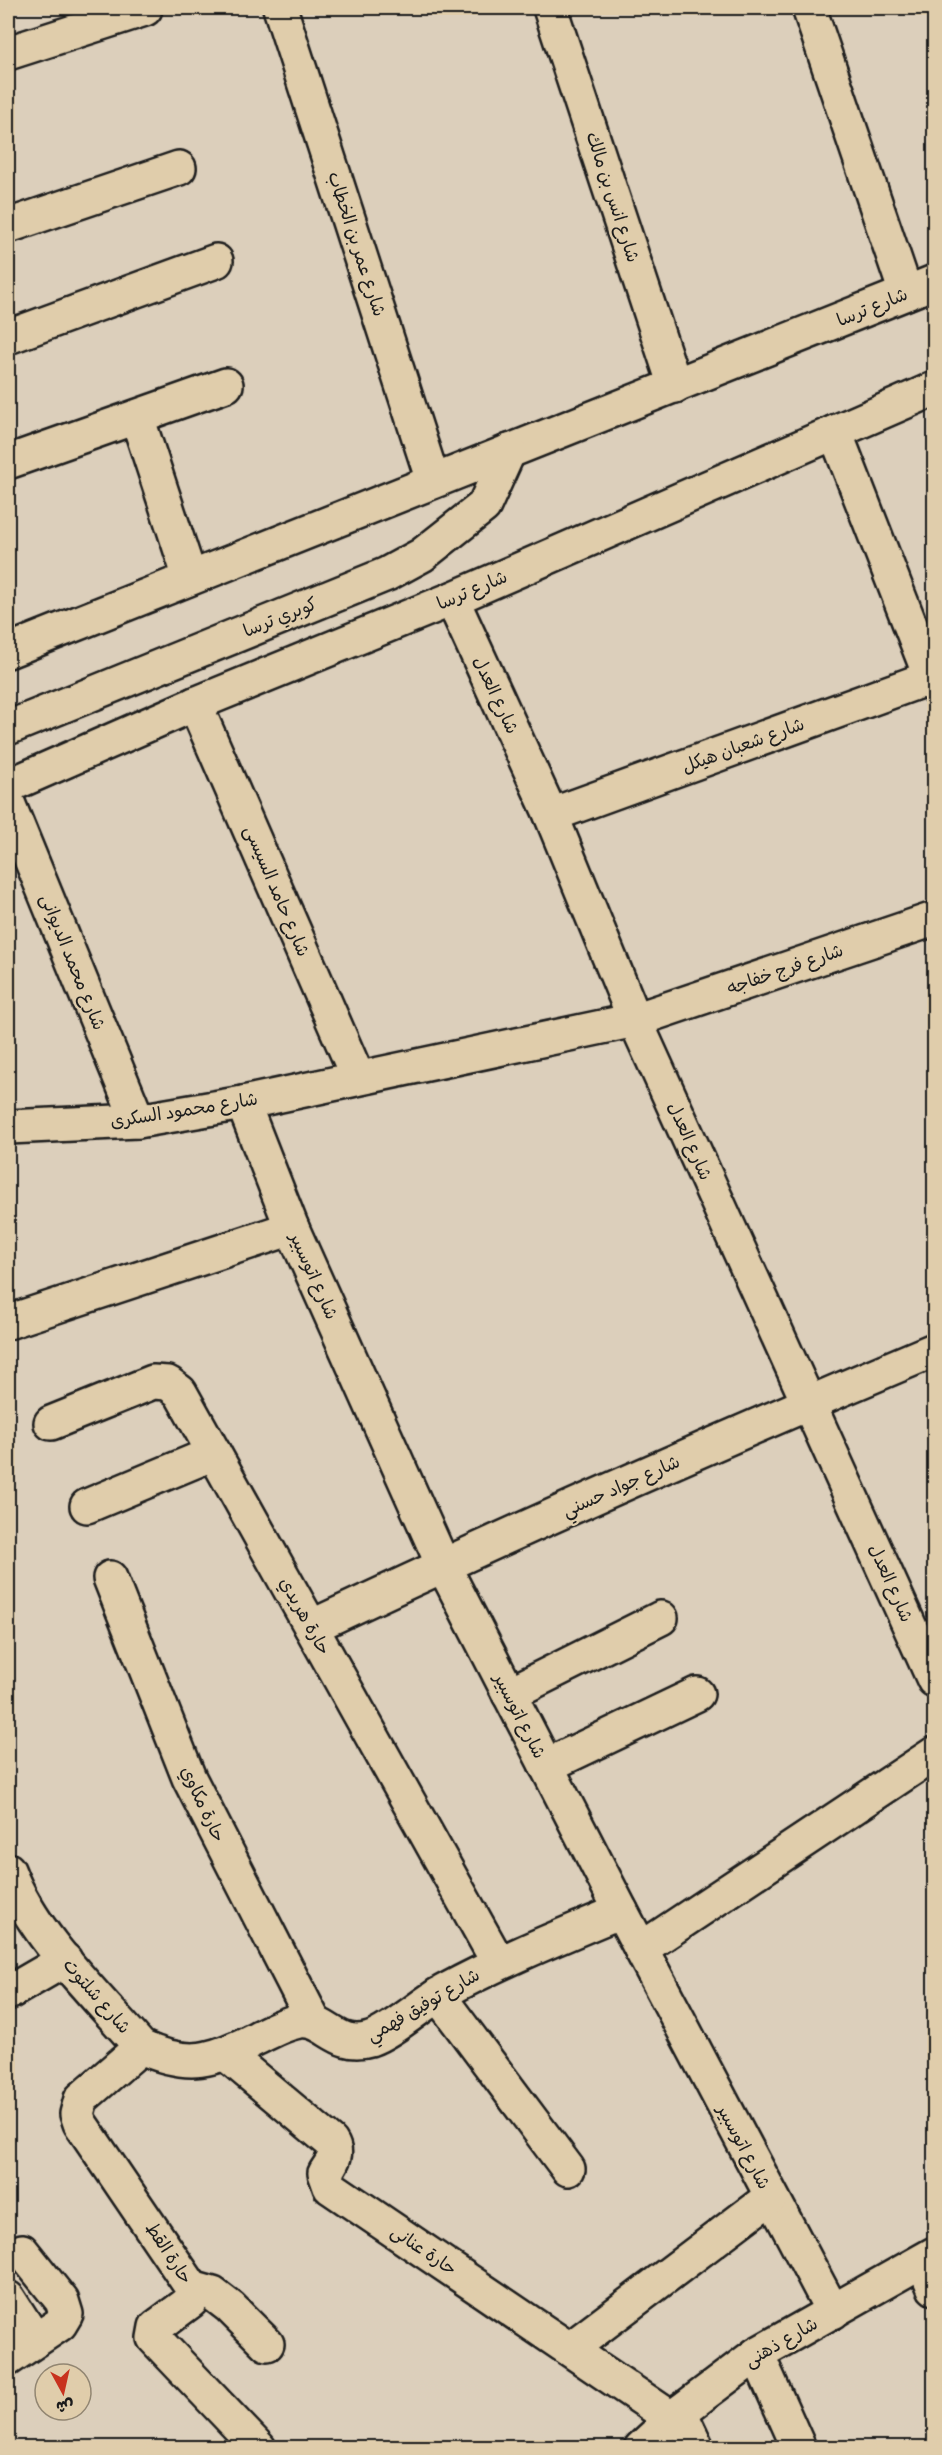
<svg xmlns="http://www.w3.org/2000/svg" width="942" height="2455" font-family="Itim,'Playpen Sans Arabic',sans-serif">
	<rect width="100%" height="100%" fill="#dccfbb"/>
	<filter id="ink" filterUnits="userSpaceOnUse"><feTurbulence type="fractalNoise" baseFrequency=".0167" numOctaves="2"/><feDisplacementMap in="SourceGraphic" scale="12" xChannelSelector="R" yChannelSelector="G"/><feConvolveMatrix kernelMatrix="1 2 1 2 8 2 1 2 1" color-interpolation-filters="sRGB"/></filter>
	<g filter="url(#ink)">
		<g fill="none" stroke-linecap="round" stroke-linejoin="round">
			<g stroke="#1c1c1c" stroke-width="38">
				<g id="street">
					<path d="M280,8l153,473"/>
					<path d="M550,8l125,378"/>
					<path d="M809,8l97,285"/>
					<path d="M8,53l137,-44"/>
					<path d="M8,226l171,-58"/>
					<path d="M8,337l208,-76"/>
					<path d="M137,417l53,161"/>
					<path d="M835,432l99,254"/>
					<path d="M8,462l218,-77"/>
					<path d="M452,599l99,216 84,205 299,660"/>
					<path d="M195,704l163,374"/>
					<path d="M8,803l130,318"/>
					<path d="M551,815l383,-139"/>
					<path d="M243,1103l49,125 151,337 178,346 212,401"/>
					<path d="M8,1127l130,-6 105,-18 392,-83 299,-101"/>
					<path d="M8,1322l284,-94"/>
					<path d="M51,1423l102,-41 15,1 12,9 318,570"/>
					<path d="M87,1506l127,-53"/>
					<path d="M110,1578l79,200 125,244"/>
					<path d="M311,1627c206,-97 414,-189 623,-277"/>
					<path d="M509,1694l152,-76"/>
					<path d="M546,1766l151,-72"/>
					<path d="M8,1870c25,66 87,124 133,177 48,22 72,14 116,-9 13,-6 24,-13 38,-16 30,-8 39,28 75,17 21,-7 52,-35 73,-47 59,-32 116,-55 178,-81"/>
					<path d="M641,1949l293,-195"/>
					<path d="M8,1993l57,-33"/>
					<path d="M438,1995l130,174"/>
					<path d="M141,2047l-60,52 -4,15 3,9 112,165 1,7 -2,6 -35,26 -2,11 105,110"/>
					<path d="M226,2054l105,88c8,12 1,20 -6,31l5,14 341,231"/>
					<path d="M923,2261l11,27"/>
					<path d="M192,2288l21,6 17,13 37,37"/>
					<path d="M8,2298l27,42"/>
					<path d="M570,2349l201,-152"/>
					<path d="M757,2354l42,94"/>
					<path d="M8,2359l52,-35 6,-10 -4,-13 -40,-50"/>
					<path d="M680,2412l17,36"/>
					<path d="M641,2448l39,-36 77,-58 177,-100"/>
				</g>
			</g>
			<g stroke="#1c1c1c" stroke-width="38">
				<g id="secondary">
					<path d="M8,651l926,-369"/>
					<path d="M8,728l379,-154 35,-19 62,-49 25,-55"/>
					<path d="M8,786l187,-82 257,-105 482,-210"/>
				</g>
			</g>
			<use href="#street" stroke="#e0cdab" stroke-width="33"/>
			<use href="#secondary" stroke="#e0cdab" stroke-width="33"/>
		</g>
	</g>
	<g text-anchor="middle" dominant-baseline="central" stroke-width="4.5" stroke-linejoin="round" paint-order="stroke">
		<g font-size="18" fill="#1c1c1c" stroke="#e0cdab">
			<text transform="translate(613 197) rotate(72)">شارع انس بن مالك</text>
			<text transform="translate(357 244) rotate(72)">شارع عمر بن الخطاب</text>
			<text transform="translate(872 307) rotate(-22)">شارع ترسا</text>
			<text transform="translate(472 590) rotate(-23)">شارع ترسا</text>
			<text transform="translate(280 617) rotate(-22)">كوبري ترسا</text>
			<text transform="translate(496 695) rotate(65)">شارع العدل</text>
			<text transform="translate(743 745) rotate(-20)">شارع شعبان هيكل</text>
			<text transform="translate(277 891) rotate(67)">شارع حامد السيسى</text>
			<text transform="translate(73 962) rotate(68)">شارع محمد الديوانى</text>
			<text transform="translate(785 969) rotate(-19)">شارع فرج خفاجه</text>
			<text transform="translate(184 1110) rotate(-9)">شارع محمود السكرى</text>
			<text transform="translate(690 1141) rotate(66)">شارع العدل</text>
			<text transform="translate(314 1276) rotate(66)">شارع اتوسبير</text>
			<text transform="translate(621 1486) rotate(-24)">شارع جواد حسني</text>
			<text transform="translate(891 1583) rotate(66)">شارع العدل</text>
			<text transform="translate(305 1616) rotate(61)">حارة هريدي</text>
			<text transform="translate(520 1716) rotate(63)">شارع اتوسبير</text>
			<text transform="translate(203 1804) rotate(65)">حارة مكاوي</text>
			<text transform="translate(97 1996) rotate(49)">شارع شلتوت</text>
			<text transform="translate(423 2005) rotate(-30)">شارع توفيق فهمي</text>
			<text transform="translate(744 2147) rotate(62)">شارع اتوسبير</text>
			<text transform="translate(424 2250) rotate(34)">حارة عنانى</text>
			<text transform="translate(169 2253) rotate(57)">حارة القط</text>
			<text transform="translate(781 2342) rotate(-30)">شارع ذهنى</text>
		</g>
	</g>
	<rect width="942" height="2455" fill="none" stroke="#e0cdab" stroke-width="30"/>
	<rect x="15" y="15" width="912" height="2425" fill="none" stroke="#1c1c1c" stroke-width="2" filter="url(#ink)"/>
	<g transform="translate(63 2392) rotate(172)"><circle r="28" fill="#e0cdab" stroke="#928672" stroke-width="1.5"/>
	<path d="M0-4.5L10 22L0 15L-10 22Z" fill="#c8321e"/>
	<text y="-9" font-size="16" font-weight="bold" text-anchor="middle" fill="#1c1c1c">ش</text>
	</g>
</svg>
